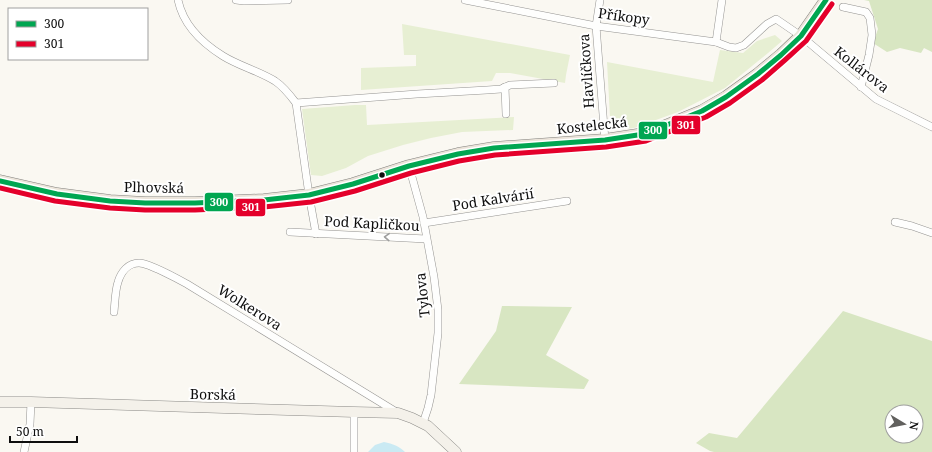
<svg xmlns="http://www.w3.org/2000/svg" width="932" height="452" font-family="'Noto Serif',serif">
	<rect width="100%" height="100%" fill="#faf8f2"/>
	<g fill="#e7efd3">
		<path d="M402,24l168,31 -4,20 -1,8 -55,-10h-14l-4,8 -131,9v-22l55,-2v-11h-12z"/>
		<path d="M775,35l7,6 -14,12 -43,35 -47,24 -44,16 -11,1 -9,-5 -4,-7 -3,-55 106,20 7,-32 23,3 14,-12z"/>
		<path d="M355,105h11l1,20 147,-8 -1,13 -51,2 -31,6 -28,7 -35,11 -22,12 -24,8 -11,-1 -9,-66z"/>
	</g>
	<g fill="#d8e6c2" fill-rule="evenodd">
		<path d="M864,0h68v52l-8,-4 -3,5 -21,-5 -13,4 -14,-9 5,-14 -9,-28z"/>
		<path d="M502,306l70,1 -26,48 43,25 -5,9 -125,-5 37,-53z"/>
		<path d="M843,311l89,30v111h-218l-4,-1 -14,-8 13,-10 28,5zM892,412h24v24h-24z"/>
	</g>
	<path fill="#caeaf3" d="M384,442c9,2 15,4 21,10h-37l7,-7z"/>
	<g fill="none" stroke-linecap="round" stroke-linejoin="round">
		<g stroke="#949391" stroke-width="8">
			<g id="street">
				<path d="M178,0c5,24 24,43 45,56 16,10 36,15 52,25 9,6 15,14 21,22l13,92 7,39"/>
				<path d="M236,0l8,1 44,-1"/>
				<path d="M465,0l131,26 120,16 6,-42"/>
				<path d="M600,0l-4,26 9,114"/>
				<path d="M843,7l23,5 4,6 2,17 -3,20 -8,32"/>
				<path d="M716,42l13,5 7,1 8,-3 23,-21 9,-5 6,4 19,13 75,63 56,28"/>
				<path d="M505,87l1,27"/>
				<path d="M296,103l121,-9 70,-4 14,-1 9,-4 44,-2"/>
				<path d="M409,166l14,51 11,60 4,33v23l-7,62 -3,13 -5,15"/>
				<path d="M895,222l17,4 20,7"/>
				<path d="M424,223l143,-22"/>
				<path d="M290,232l136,7"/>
				<path d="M114,312c1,-9 1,-21 4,-30 3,-10 10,-19 21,-19 9,0 39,16 48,21l211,129"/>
				<path d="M354,412v40"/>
				<path d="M24,452l6,-28 1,-22"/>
			</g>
		</g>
		<g stroke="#8b8a87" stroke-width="11">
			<path id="secondary" d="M0,402h31l323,10 44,1 14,5 16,8 28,26"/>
		</g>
		<g stroke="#82817e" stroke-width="13">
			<path id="primary" d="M0,181l57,13 53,7 35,2h50l69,-3 45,-5 44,-11 56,-18 49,-12 36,-6 111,-8 39,-6 14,-5 44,-18 24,-14 32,-23 23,-19 20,-19 25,-36"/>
		</g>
		<use href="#street" stroke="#fefefd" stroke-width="7"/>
		<use href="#secondary" stroke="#f4f1ea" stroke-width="10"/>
		<use href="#primary" stroke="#ebe4da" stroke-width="12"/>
		<g stroke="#fff" stroke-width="8">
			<path id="bus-1" d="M0,181l57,13 53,7 35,2h50l69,-3 45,-5 44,-11 56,-18 49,-12 36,-6 111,-8 39,-6 58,-23 24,-14 32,-23 23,-19 20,-19 25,-36"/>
		</g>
		<g stroke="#fff" stroke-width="8">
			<path id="bus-2" d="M0,188l55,13 55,7 35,2h50l69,-3 47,-5 44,-11 56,-18 48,-12 36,-6 111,-8 40,-6 60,-24 24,-14 32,-23 23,-20 21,-19 26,-37"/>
		</g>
		<use href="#bus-1" stroke="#00a651" stroke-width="5"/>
		<use href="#bus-2" stroke="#e4002b" stroke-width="5"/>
	</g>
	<defs><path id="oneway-chevron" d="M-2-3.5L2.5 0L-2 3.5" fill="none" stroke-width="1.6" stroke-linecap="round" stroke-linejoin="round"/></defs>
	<use stroke="#9e9e9d" href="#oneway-chevron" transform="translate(387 237) rotate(-177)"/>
	<circle fill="#0e0e0e" stroke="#fff" stroke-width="1.5" cx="382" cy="175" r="3.5"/>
	<g text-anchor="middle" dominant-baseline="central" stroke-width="4" stroke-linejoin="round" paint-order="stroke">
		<g font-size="14" fill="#0e0e0e" stroke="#fff">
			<text transform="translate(624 16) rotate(8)">Příkopy</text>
			<text transform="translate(862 69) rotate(38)">Kollárova</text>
			<text transform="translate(586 71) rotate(-94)">Havlíčkova</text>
			<text transform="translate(592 125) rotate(-6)">Kostelecká</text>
			<text transform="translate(154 187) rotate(1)">Plhovská</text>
			<text transform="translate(493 199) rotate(-9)">Pod Kalvárií</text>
			<text transform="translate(372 223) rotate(3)">Pod Kapličkou</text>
			<text transform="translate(422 295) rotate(-96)">Tylova</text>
			<text transform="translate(250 307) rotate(32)">Wolkerova</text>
			<text transform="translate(213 394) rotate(1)">Borská</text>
		</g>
	</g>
	<g stroke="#fff" stroke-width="1.5">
		<rect x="671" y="115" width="30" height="20" rx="4" fill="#e4002b"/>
		<rect x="638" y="121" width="30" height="19" rx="4" fill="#00a651"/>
		<rect x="204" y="192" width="30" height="20" rx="4" fill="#00a651"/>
		<rect x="235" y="198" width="31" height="19" rx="4" fill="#e4002b"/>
	</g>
	<g font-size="11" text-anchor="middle" font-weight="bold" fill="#fff">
		<text x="686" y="129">301</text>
		<text x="653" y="134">300</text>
		<text x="219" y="206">300</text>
		<text x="251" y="211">301</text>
	</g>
	<rect x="8" y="8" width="140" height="52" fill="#ffffff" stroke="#9f9f9f"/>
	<rect x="16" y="21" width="20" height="6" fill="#00a651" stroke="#9f9f9f"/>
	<text x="44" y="28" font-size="12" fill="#0e0e0e">300</text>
	<rect x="16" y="41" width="20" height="6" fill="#e4002b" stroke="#9f9f9f"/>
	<text x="44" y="48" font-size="12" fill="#0e0e0e">301</text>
	<g transform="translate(904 424) rotate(100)"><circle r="19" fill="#ffffff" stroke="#9f9f9f"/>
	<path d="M0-3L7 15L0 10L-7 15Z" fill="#61605e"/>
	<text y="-6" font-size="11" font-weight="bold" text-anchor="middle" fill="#0e0e0e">N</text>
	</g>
	<path d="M10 436v6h67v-6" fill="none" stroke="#0e0e0e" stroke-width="2"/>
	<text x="16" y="436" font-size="12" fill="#0e0e0e" stroke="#ffffff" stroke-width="3" paint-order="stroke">50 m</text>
</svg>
